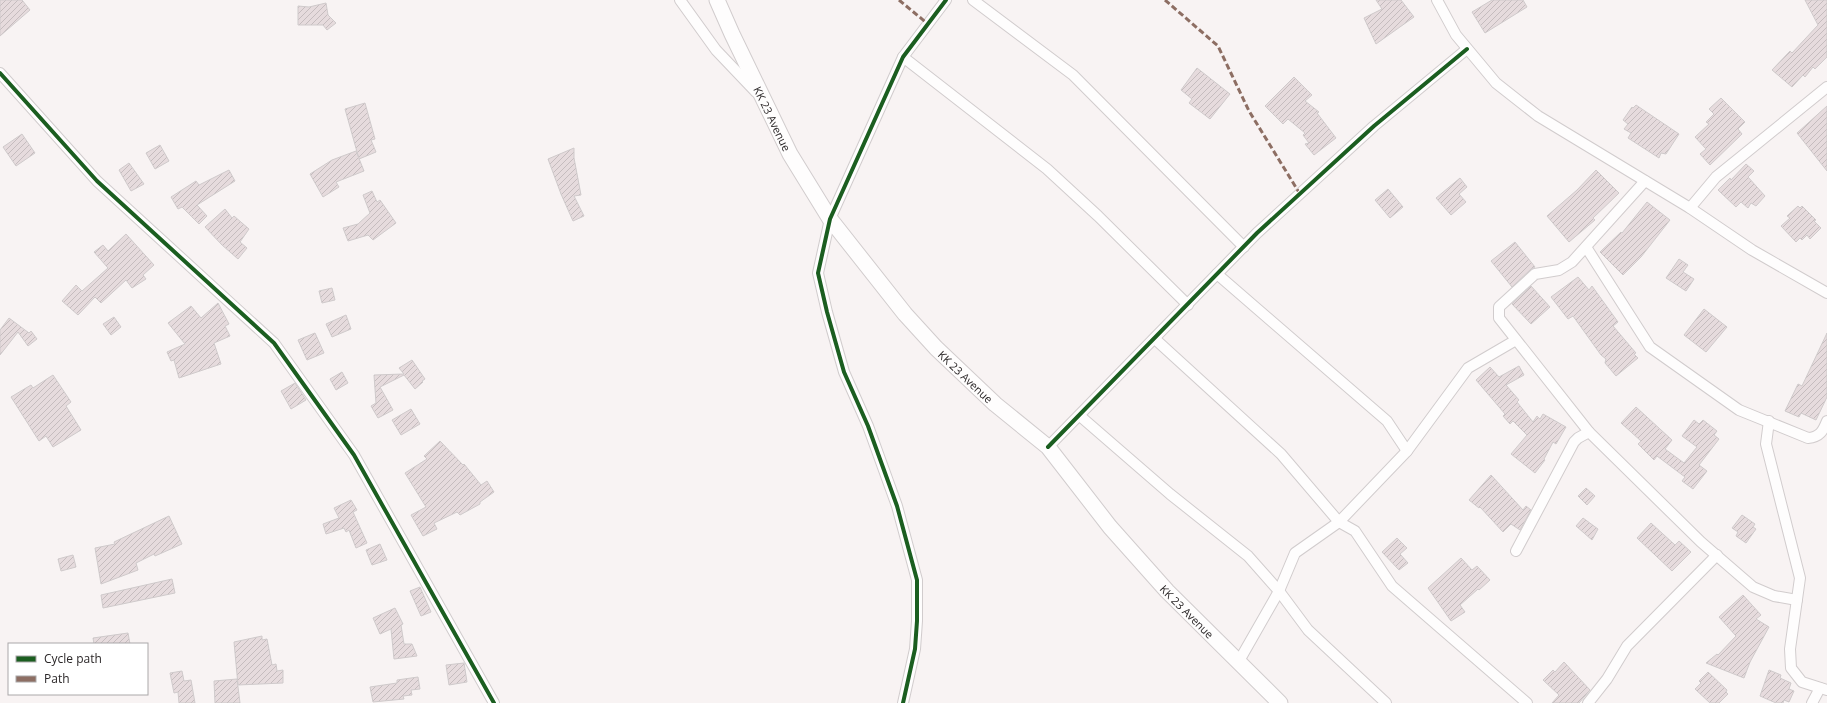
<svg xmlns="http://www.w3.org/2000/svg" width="1827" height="703" font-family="'Open Sans',sans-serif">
	<defs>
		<pattern id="building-hatch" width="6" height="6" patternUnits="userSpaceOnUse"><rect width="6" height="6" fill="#e6dbdd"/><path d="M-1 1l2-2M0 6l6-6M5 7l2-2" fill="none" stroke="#c5bcbe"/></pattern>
	</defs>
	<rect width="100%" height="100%" fill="#f8f3f3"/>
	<g fill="url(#building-hatch)" stroke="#cfcacb">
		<path d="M0,0h22l8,10 -30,26z"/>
		<path d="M1376,0h25l13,17 -38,27 -12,-26 18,-9z"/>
		<path d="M1492,0h31l4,7 -42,26 -13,-21z"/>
		<path d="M1805,0h22v57l-12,12 -2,-2 -8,10 -2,-2 -11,12 -20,-17 18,-19 2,2 26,-28z"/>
		<path d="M326,3l2,12 8,8 -9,7 -4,-5h-25v-19l11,1z"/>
		<path d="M1197,68l33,26 -20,25 -21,-16 3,-4 -11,-9z"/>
		<path d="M1294,77l18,18 -7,6 14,11 -2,1 19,25 -22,17 -9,-11 4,-1 -6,-8 2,-2 -17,-14 -5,5 -18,-18z"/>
		<path d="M1721,98l24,24 -7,7 4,5 -32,31 -10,-11 6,-5 -11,-12 14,-13 -3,-2 8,-8 -5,-5z"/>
		<path d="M365,103l10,36 -4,1 5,12 -17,7 -14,-50z"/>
		<path d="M1636,105l43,29 -13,20 -5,-1 -2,5 -31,-20 3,-5 -7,-4 4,-5 -5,-4 9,-13 1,1z"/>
		<path d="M1827,106v65l-30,-38z"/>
		<path d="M22,134l13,19 -19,13 -13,-19z"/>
		<path d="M160,145l9,16 -14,8 -9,-16z"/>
		<path d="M574,148v10l7,37 -7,1 10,20 -11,5 -12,-27 -13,-35z"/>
		<path d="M356,151l8,20 -28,11 3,5 -16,10 -13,-23 22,-14z"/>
		<path d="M129,163l15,21 -13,7 -12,-21z"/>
		<path d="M1746,164l8,7 -6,6 17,19 -9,10 -5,-3 -3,5 -7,-6 -5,5 -18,-17 12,-12 1,2z"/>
		<path d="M229,170l6,11 -38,24 10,11 -8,8 -17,-17 -4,2 -7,-12 25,-16 3,4z"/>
		<path d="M1596,170l23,23 -26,25 2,2 -26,22 -22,-26 30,-26z"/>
		<path d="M1460,178l7,9 -8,7 7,8 -15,13 -15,-17z"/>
		<path d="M1388,189l15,18 -13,11 -15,-18z"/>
		<path d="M372,191l5,11 3,-2 16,23 -23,17 -5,-5 -20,6 -5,-13 15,-4 12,-11 -7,-18z"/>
		<path d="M1647,202l23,18 -29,37 -18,18 -23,-23 21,-20 1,1z"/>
		<path d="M1798,206l2,2 2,-2 14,14 -2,1 7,7 -11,11 -3,-4 -5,5 -2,-2 -4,4 -15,-16 9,-8 -3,-2z"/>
		<path d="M225,209l7,9 2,-2 15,13 -9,13 7,6 -9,11 -16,-14 -17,-18z"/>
		<path d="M126,234l28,31 -11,10 3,4 -14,9 -6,-8 -25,23 -6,-6 -17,18 -16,-14 14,-16 6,6 26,-23 -14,-16 9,-7 5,6z"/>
		<path d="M1515,242l20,25 -4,2 -19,18 -21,-26z"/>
		<path d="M1679,259l9,6 -5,7 11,7 -8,12 -20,-13z"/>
		<path d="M1578,277l11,13 3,-4 26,36 -5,4 23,27 -2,1 4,4 -22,18 -11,-13 1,-4 -5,-4 -28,-39 -5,3 -17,-22z"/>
		<path d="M1531,286l19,21 -19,17 -19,-20z"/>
		<path d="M332,288l3,12 -13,3 -3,-12z"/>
		<path d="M218,303l11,21 -4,2 5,10 -16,7 7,21 -42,14 -5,-18 -3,1 -4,-9 18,-8 -17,-21 23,-17 10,12z"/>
		<path d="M1704,309l23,18 -21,25 -22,-17z"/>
		<path d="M346,315l5,14 -19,8 -6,-13z"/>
		<path d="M114,317l7,10 -10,8 -8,-11z"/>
		<path d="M9,318l20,15 2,-2 6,8 -9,7 -10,-14 -18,23v-25z"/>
		<path d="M315,333l9,20 -17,7 -9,-20z"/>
		<path d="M1827,333v64l-11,23 -15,-7 -2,4 -14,-6 13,-27 4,2z"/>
		<path d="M412,360l13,19 -3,2 1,1 -8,7 -11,-14 -24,12 13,23 -15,8 -7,-12 5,-3 -2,-28 30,-1 -5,-6z"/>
		<path d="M1519,366l5,9 -18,10 13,15 -2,2 16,20 4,-6 3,3 3,-5 23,13 -10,17 -3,-2 -9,17 1,1 -10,13 -24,-19 16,-19 -14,-14 -3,3 -7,-8 2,-2 -29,-34 14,-13 9,10z"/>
		<path d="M342,372l6,11 -12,7 -6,-11z"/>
		<path d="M53,375l18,27 -5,4 15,24 -28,17 -7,-11 -7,5 -28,-44 20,-12 2,3z"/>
		<path d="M295,383l11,17 -15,9 -10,-18z"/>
		<path d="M1636,407l36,33 -7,9 19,14 13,-16 -15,-11 12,-16 5,4 4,-4 14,11 -3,4 5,4 -20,26 8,6 -14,18 -11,-8 3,-4 -28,-21 -3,4 -16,-16 3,-3 -20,-18z"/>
		<path d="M411,409l9,15 -19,11 -9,-15z"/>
		<path d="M440,441l23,24 1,-1 17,21 6,-4 7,11 -14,10v2l-20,11 -3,-3 -23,11 3,6 -14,7 -12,-21 15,-8 -21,-34 22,-14 -3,-3z"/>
		<path d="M1491,475l32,35 3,-4 5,4 -11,20 -9,-6 -8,8 -23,-25 -1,1 -10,-8z"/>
		<path d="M1586,488l9,8 -8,9 -9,-9z"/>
		<path d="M351,500l6,10 -4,2 14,31 -11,5 -7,-18 -3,2 -2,-4 -18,6 -3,-10 16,-6 -5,-10z"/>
		<path d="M1742,515l13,9 -2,3 3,2 -10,14 -10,-7 2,-4 -6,-4z"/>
		<path d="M169,516l13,28 -27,12 -1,-2 -18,9 2,7 -37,14 -6,-36 20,-4 -1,-2z"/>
		<path d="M1583,518l15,11 -6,11 -16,-14z"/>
		<path d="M1651,523l24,22 4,-4 12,11 -19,19 -35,-33z"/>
		<path d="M1397,538l10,10 -7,6 8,9 -9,7 -17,-18z"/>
		<path d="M380,544l7,16 -15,5 -6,-15z"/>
		<path d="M73,555l3,12 -15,4 -3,-12z"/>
		<path d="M1461,558l11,12 5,-4 13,14 -11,10 -1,-1 -18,16 5,7 -14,9 -23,-33z"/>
		<path d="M172,579l3,14 -72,15 -2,-13z"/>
		<path d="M420,587l11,25 -10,4 -11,-25z"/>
		<path d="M1743,595l18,20 -5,4 13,8 -19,35 -6,16 -38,-15 11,-9 1,1 18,-19 -17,-19z"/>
		<path d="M395,608l8,16 -2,1 3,19h8l5,12 -23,3 -3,-30 -11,5 -7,-16z"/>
		<path d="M128,633l2,11h-36l-1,-6z"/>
		<path d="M262,636v4l5,-1 5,26 4,-1 1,7 6,-1v13l-45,2 -4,-43z"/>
		<path d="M1564,662l26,28 -11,13h-27l7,-8 -16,-15 10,-10 2,2z"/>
		<path d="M464,663l3,19 -18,3 -3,-20z"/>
		<path d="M1769,670l12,5 -1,3 11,5 -2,6 5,2 -5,11 -5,-2 -1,3h-7l-16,-7z"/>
		<path d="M182,671l2,10 7,-1 4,23h-16l-1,-11 -4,1 -4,-20z"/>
		<path d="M1708,672l19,18 -1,2 2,2 -9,9h-9l-15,-14 6,-6 -2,-2z"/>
		<path d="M418,677l2,12 -9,1 1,5 -9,1 1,3 -31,3 -3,-15 27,-4v-3z"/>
		<path d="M237,679l3,24h-25l-1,-22z"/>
	</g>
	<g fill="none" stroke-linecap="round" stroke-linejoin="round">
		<g stroke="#d1cccd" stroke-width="12">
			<g id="street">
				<path d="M680,0l36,50 40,42"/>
				<path d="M973,0l100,75 171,172"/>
				<path d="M1437,0l19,35 40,48 42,33 152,92 62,42 75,43"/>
				<path d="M903,57l144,112 51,47 90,89"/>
				<path d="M0,73l97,108 177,162 80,112 140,248"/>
				<path d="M1690,208l26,-31 111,-90"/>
				<path d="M1586,247l64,100 89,63 69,28c12,-1 15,-7 19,-17"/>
				<path d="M1217,274l170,147 20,30"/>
				<path d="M1155,339l126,115 58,68 16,9 37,55 135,117"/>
				<path d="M1080,416l90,78 78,62 31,35 29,39 78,73"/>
				<path d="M1769,421l-3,23 34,134 -10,71 1,19 11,14 25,8"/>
				<path d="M1589,432l-90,-114v-11l36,-33 24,-4 13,-8 73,-81"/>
				<path d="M1048,447l209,-214 117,-107 93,-77"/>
				<path d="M1516,551l58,-109 4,-4 11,-6 112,110 52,45 21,9 23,4"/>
				<path d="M1239,661l40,-70 16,-38 44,-31 68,-71 61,-83 48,-28"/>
				<path d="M903,703l12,-54 2,-28v-41l-20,-74 -29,-80 -24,-54 -17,-60 -9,-39 12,-54 73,-162 43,-57"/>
				<path d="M1588,703l19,-24 20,-33 90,-91"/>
				<path d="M1812,703l8,-15"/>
			</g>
		</g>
		<g stroke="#d1cccd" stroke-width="17">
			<g id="secondary">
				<path id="s1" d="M717,0l15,34 58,120 40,65 75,95 31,34 59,56 53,43 62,80 57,64 113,112"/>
			</g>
		</g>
		<use href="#street" stroke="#fefdfd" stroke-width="10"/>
		<use href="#secondary" stroke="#fefdfd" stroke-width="15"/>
		<g stroke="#8d6e63" stroke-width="3" stroke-dasharray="6 3" stroke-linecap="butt">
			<path d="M899,0l29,24"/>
			<path d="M1165,0l53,46 31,65 51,83"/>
		</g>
		<g stroke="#fff" stroke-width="6">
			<g id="cycleway">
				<path d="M0,73l97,108 177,162 80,112 140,248"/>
				<path d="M1048,447l209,-214 117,-107 93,-77"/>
				<path d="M903,703l12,-54 2,-28v-41l-20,-74 -29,-80 -24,-54 -17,-60 -9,-39 12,-54 73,-162 43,-57"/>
			</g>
		</g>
		<use href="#cycleway" stroke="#1b5e20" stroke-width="4"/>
	</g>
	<g text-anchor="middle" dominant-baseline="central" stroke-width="4" stroke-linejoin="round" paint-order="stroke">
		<g font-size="11" fill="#2a2627" stroke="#fff">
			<text stroke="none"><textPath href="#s1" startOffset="131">KK 23 Avenue</textPath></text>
			<text stroke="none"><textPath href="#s1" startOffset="455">KK 23 Avenue</textPath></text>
			<text stroke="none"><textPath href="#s1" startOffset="779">KK 23 Avenue</textPath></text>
		</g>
	</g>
	<rect x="8" y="643" width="140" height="52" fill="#ffffff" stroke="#aaa8a9"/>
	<rect x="16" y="656" width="20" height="6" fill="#1b5e20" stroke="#aaa8a9"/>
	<text x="44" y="663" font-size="12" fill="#2a2627">Cycle path</text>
	<rect x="16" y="676" width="20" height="6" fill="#8d6e63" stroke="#aaa8a9"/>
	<text x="44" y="683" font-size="12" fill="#2a2627">Path</text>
</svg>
